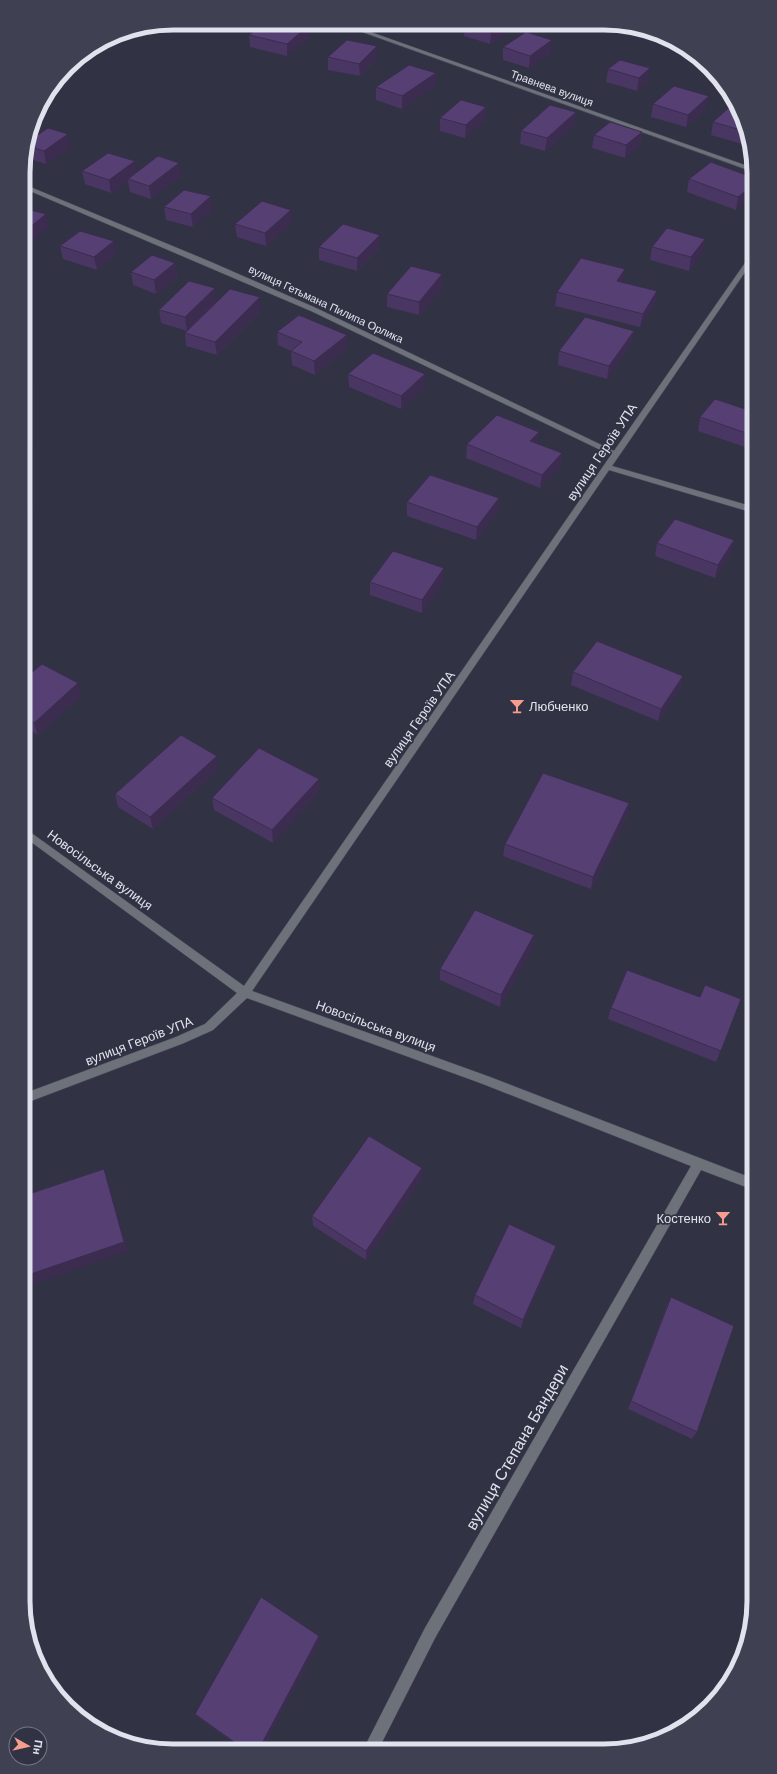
<svg xmlns="http://www.w3.org/2000/svg" width="777" height="1774" font-family="Helvetica,sans-serif">
	<rect width="100%" height="100%" fill="#313243"/>
	<g fill="none" stroke-linecap="round" stroke-linejoin="round">
		<g stroke="#4d4e5e" stroke-width="1">
			<g id="minor">
				<path d="M340,24h8l405,144 1,4z"/>
				<path d="M23,184l188,78 105,46 298,143 138,-198 2,-1v7l-142,207 142,41v6l-145,-43 -357,521 238,86 264,102v11l-53,-20 -266,468 -57,112h-15l62,-122 266,-462 -208,-82 -236,-86 -34,32 -29,13 -161,61v-10l153,-57 29,-13 32,-31 -214,-157v-9l221,159 367,-531 -300,-144 -288,-123z"/>
			</g>
		</g>
		<use href="#minor" fill="#6d727a" fill-rule="evenodd"/>
	</g>
	<g fill="#493663">
		<path d="M214,23h13l-3,3z"/>
		<path d="M309,25v13l-22,18 -37,-9 -1,-12z"/>
		<path d="M465,25h45v6l-20,13 -26,-8z"/>
		<path d="M377,46v13l-17,17 -32,-6v-13z"/>
		<path d="M503,47l48,6 -22,15 -26,-8z"/>
		<path d="M608,69l40,12 -11,10 -31,-9z"/>
		<path d="M436,73l-1,13 -33,23 -26,-9v-13z"/>
		<path d="M653,104l53,5 -20,18 -35,-10z"/>
		<path d="M736,105l13,29 1,11 -1,1 -38,-11 2,-13z"/>
		<path d="M576,112l-2,13 -29,26 -25,-7 1,-13z"/>
		<path d="M440,118l46,1 -21,19 -25,-7z"/>
		<path d="M642,132l-2,13 -15,13 -33,-10 2,-13z"/>
		<path d="M29,141l42,6 -25,17 -20,-6v-3z"/>
		<path d="M135,161l1,12 45,3 -30,23 -21,-7 -2,-11 -17,12 -26,-9 -3,-13z"/>
		<path d="M754,178l-18,32 -49,-18 2,-13z"/>
		<path d="M164,207l48,2 -19,18 -27,-7z"/>
		<path d="M291,210l1,13 -26,23 -29,-9 -2,-13z"/>
		<path d="M380,235v13l-23,23 -38,-11v-13z"/>
		<path d="M60,246l56,9 -19,15 -34,-11z"/>
		<path d="M652,247l51,5 -14,19 -39,-11z"/>
		<path d="M175,263l2,14 -21,17 -23,-9 -2,-13z"/>
		<path d="M442,274v14l-23,27 -32,-8v-13z"/>
		<path d="M622,282l35,9 -2,13 -15,23 -85,-21 2,-14z"/>
		<path d="M216,301l-29,30 -26,-8 -2,-13z"/>
		<path d="M261,311l-44,44 -31,-9 -1,-13z"/>
		<path d="M634,331l-3,13 -24,35 -49,-14 1,-14z"/>
		<path d="M277,332l70,16 -32,27 -23,-10 -1,-14 -13,-6z"/>
		<path d="M754,346v27l-9,-3 3,-13z"/>
		<path d="M348,374l77,14 -24,21 -52,-22z"/>
		<path d="M754,412v24l-9,11 -47,-16 2,-14z"/>
		<path d="M467,444h71l24,9 -2,14 -20,21 -74,-30z"/>
		<path d="M499,498l-1,13 -22,29 -69,-24v-14z"/>
		<path d="M734,540l-3,13 -16,25 -60,-22 2,-13z"/>
		<path d="M444,568v14l-22,31 -52,-18v-13z"/>
		<path d="M573,672l110,4 -3,13 -22,32 -87,-36z"/>
		<path d="M23,680l58,16 -43,39 -15,-8z"/>
		<path d="M218,769l-65,60 -35,-22 -3,-13z"/>
		<path d="M319,779v13l-46,51 -59,-33 -2,-12z"/>
		<path d="M629,803l-2,13 -36,73 -88,-33 2,-12z"/>
		<path d="M534,935l-1,12 -33,60 -60,-27v-11z"/>
		<path d="M700,997l41,2 -25,63 -108,-43 3,-11z"/>
		<path d="M422,1168v10l-56,82 -53,-34 -1,-10z"/>
		<path d="M556,1246l-2,9 -33,73 -48,-24 2,-9z"/>
		<path d="M671,1297l26,135 -5,7 -64,-30 39,-104z"/>
		<path d="M320,1640l-58,109h-19l-45,-32 -3,-3z"/>
	</g>
	<g fill="#3c2c50">
		<path d="M309,25v13l-22,18v-12z"/>
		<path d="M501,25h9v6l-20,13 1,-12z"/>
		<path d="M552,40l-1,13 -22,15 1,-12z"/>
		<path d="M377,46v13l-17,17 -1,-12z"/>
		<path d="M650,68l-2,13 -11,10 2,-13z"/>
		<path d="M436,73l-1,13 -33,23v-13z"/>
		<path d="M709,96l-3,13 -20,18 2,-12z"/>
		<path d="M486,107v12l-21,19 1,-13z"/>
		<path d="M576,112l-2,13 -29,26 2,-13z"/>
		<path d="M642,132l-2,13 -15,13 1,-13z"/>
		<path d="M68,134l3,13 -25,17 -2,-13z"/>
		<path d="M135,161l2,13 -9,5v2l-17,12 -2,-13z"/>
		<path d="M179,163l2,13 -30,23 -2,-13z"/>
		<path d="M754,184v11l-18,15 2,-13z"/>
		<path d="M211,196l1,13 -19,18 -2,-13z"/>
		<path d="M291,210l1,13 -26,23 -1,-13z"/>
		<path d="M46,214l3,13 -26,22v-16z"/>
		<path d="M380,235v13l-23,23v-13z"/>
		<path d="M705,239l-2,13 -14,19 2,-14z"/>
		<path d="M114,241l2,14 -19,15 -3,-13z"/>
		<path d="M175,263l2,14 -21,17 -2,-14z"/>
		<path d="M625,269l-2,13 -8,12 2,-13z"/>
		<path d="M442,274v14l-23,27v-13z"/>
		<path d="M215,288l1,13 -29,30 -2,-14z"/>
		<path d="M657,291l-2,13 -15,23 3,-13z"/>
		<path d="M260,297l1,14 -44,44 -2,-13z"/>
		<path d="M634,331l-3,13 -24,35 2,-13z"/>
		<path d="M347,335v13l-32,27 -1,-14z"/>
		<path d="M425,374v14l-24,21v-13z"/>
		<path d="M754,427v9l-9,11 4,-13z"/>
		<path d="M539,432l-1,13 -8,-4z"/>
		<path d="M562,453l-2,14 -20,21 2,-13z"/>
		<path d="M499,498l-1,13 -22,29 1,-13z"/>
		<path d="M734,540l-3,13 -16,25 3,-13z"/>
		<path d="M444,568v14l-22,31v-13z"/>
		<path d="M683,676l-3,13 -22,32 3,-12z"/>
		<path d="M78,683l3,13 -43,39 -4,-12z"/>
		<path d="M217,756l1,13 -65,60 -3,-12z"/>
		<path d="M319,779v13l-46,51 -1,-13z"/>
		<path d="M629,803l-2,13 -36,73 2,-12z"/>
		<path d="M534,935l-1,12 -33,60 1,-12z"/>
		<path d="M422,1168v10l-56,82v-9z"/>
		<path d="M104,1169l4,10 20,72 -97,34 -6,-9z"/>
		<path d="M556,1246l-2,9 -33,73 2,-8z"/>
		<path d="M319,1636l1,4 -58,109h-3z"/>
	</g>
	<g fill="#553f73" stroke="#3c2c50">
		<path d="M263,24h38l8,1 -22,19 -38,-9z"/>
		<path d="M469,25h32l-10,7z"/>
		<path d="M526,32l26,8 -22,16 -27,-9z"/>
		<path d="M347,40l30,6 -18,18 -31,-7z"/>
		<path d="M620,60l30,8 -11,10 -31,-9z"/>
		<path d="M409,65l27,8 -34,23 -26,-9z"/>
		<path d="M674,86l35,10 -21,19 -35,-11z"/>
		<path d="M461,100l25,7 -20,18 -26,-7z"/>
		<path d="M733,104l3,1 12,27 -35,-10z"/>
		<path d="M550,105l26,7 -29,26 -26,-7z"/>
		<path d="M610,122l32,10 -16,13 -32,-10z"/>
		<path d="M48,128l20,6 -24,17 -16,-5 1,-5z"/>
		<path d="M108,153l27,8 -26,19 -27,-9z"/>
		<path d="M158,156l21,7 -30,23 -21,-7z"/>
		<path d="M711,162l43,16v6l-16,13 -49,-18z"/>
		<path d="M184,190l27,6 -20,18 -27,-7z"/>
		<path d="M262,201l29,9 -26,23 -30,-9z"/>
		<path d="M23,208l23,6 -23,19z"/>
		<path d="M343,224l37,11 -23,23 -38,-11z"/>
		<path d="M667,228l38,11 -14,18 -39,-10z"/>
		<path d="M80,231l34,10 -20,16 -34,-11z"/>
		<path d="M152,255l23,8 -21,17 -23,-8z"/>
		<path d="M581,258l44,11 -8,12 40,10 -14,23 -86,-22z"/>
		<path d="M411,266l31,8 -23,28 -32,-8z"/>
		<path d="M189,281l26,7 -30,29 -26,-7z"/>
		<path d="M230,289l30,8 -45,45 -30,-9z"/>
		<path d="M299,315l48,20 -33,26 -23,-10 11,-9 -25,-10z"/>
		<path d="M585,317l49,14 -25,35 -50,-15z"/>
		<path d="M754,346v13l-6,-2z"/>
		<path d="M373,353l52,21 -24,22 -53,-22z"/>
		<path d="M715,399l39,13v15l-5,7 -49,-17z"/>
		<path d="M497,415l42,17 -9,9 32,12 -20,22 -75,-31z"/>
		<path d="M430,475l69,23 -22,29 -70,-25z"/>
		<path d="M675,519l59,21 -16,25 -61,-22z"/>
		<path d="M393,551l51,17 -22,32 -52,-18z"/>
		<path d="M597,641l86,35 -22,33 -88,-37z"/>
		<path d="M42,664l36,19 -44,40 -11,-7v-36z"/>
		<path d="M181,735l36,21 -67,61 -35,-23z"/>
		<path d="M259,748l60,31 -47,51 -60,-32z"/>
		<path d="M543,773l86,30 -36,74 -88,-33z"/>
		<path d="M475,910l59,25 -33,60 -61,-26z"/>
		<path d="M627,970l73,27 5,-12 36,14 -20,52 -110,-43z"/>
		<path d="M369,1136l53,32 -56,83 -54,-35z"/>
		<path d="M104,1169l20,73 -99,34 -2,-10v-70z"/>
		<path d="M509,1224l47,22 -33,74 -48,-25z"/>
		<path d="M671,1297l63,29 -37,106 -66,-31z"/>
		<path d="M261,1597l58,39 -60,113h-15l-49,-35z"/>
	</g>
	<defs>
		<g id="bar-bare" transform="scale(1.2)"><path d="M-6-5H6L.8 .8V4.5H3.5V6h-7V4.5H-.8V.8Z" fill="#f59d8e" stroke="#313243" stroke-width="2.5" paint-order="stroke"/></g>
	</defs>
	<g fill-rule="evenodd">
		<use href="#bar-bare" x="517" y="706"/>
		<use href="#bar-bare" x="723" y="1218"/>
	</g>
	<g text-anchor="middle" dominant-baseline="central" stroke-width="3.5" stroke-linejoin="round" paint-order="stroke">
		<g font-size="11" fill="#e0e2ed" stroke="#313243">
			<text transform="translate(552 88) rotate(20)">Травнева вулиця</text>
			<text transform="translate(326 304) rotate(25)">вулиця Гетьмана Пилипа Орлика</text>
		</g>
		<g font-size="13" fill="#e0e2ed" stroke="#313243">
			<text transform="translate(602 452) rotate(-56)">вулиця Героїв УПА</text>
			<text transform="translate(419 719) rotate(-55)">вулиця Героїв УПА</text>
			<text transform="translate(100 870) rotate(36)">Новосільська вулиця</text>
			<text transform="translate(376 1026) rotate(20)">Новосільська вулиця</text>
			<text transform="translate(139 1041) rotate(-21)">вулиця Героїв УПА</text>
		</g>
		<g font-size="13" fill="#e0e2ed" stroke="#313243" text-anchor="start">
			<text x="529" y="706">Любченко</text>
			<text x="711" y="1218" text-anchor="end">Костенко</text>
		</g>
		<g font-size="16" fill="#e0e2ed" stroke="#313243">
			<text transform="translate(517 1447) rotate(-60)">вулиця Степана Бандери</text>
		</g>
	</g>
	<path d="M0 0H777V1774H0ZM173 30H604A143 143 0 0 1 747 173V1601A143 143 0 0 1 604 1744H173A143 143 0 0 1 30 1601V173A143 143 0 0 1 173 30Z" fill="#3f4051" fill-rule="evenodd"/>
	<path fill="none" stroke="#e0e2ed" stroke-width="5" d="M173 30H604A143 143 0 0 1 747 173V1601A143 143 0 0 1 604 1744H173A143 143 0 0 1 30 1601V173A143 143 0 0 1 173 30Z"/>
	<g transform="translate(28 1746) rotate(98)"><circle r="19" fill="#313243" stroke="#777887"/>
	<path d="M0-3L7 15L0 10L-7 15Z" fill="#f59d8e"/>
	<text y="-6" font-size="11" font-weight="bold" text-anchor="middle" fill="#e0e2ed">Пн</text>
	</g>
</svg>
